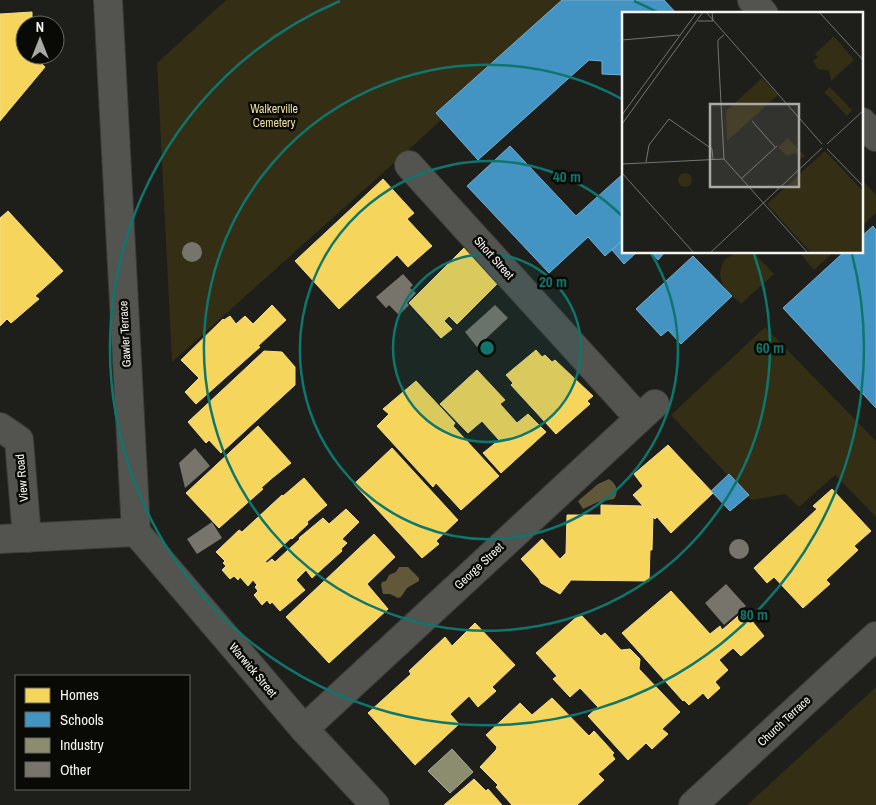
<svg xmlns="http://www.w3.org/2000/svg" width="876" height="805" font-family="'Archivo Narrow',sans-serif">
	<rect width="100%" height="100%" fill="#1e1e1a"/>
	<g fill="#342e14">
		<path d="M226,0h346l-158,145 -242,217 -15,-299z"/>
		<path d="M862,180l14,15v18l-14,13z"/>
		<path d="M735,253h18l2,1 19,20 -33,30c-15,-14 -27,-22 -17,-44z"/>
		<path d="M800,253h33l-19,17z"/>
		<path d="M765,327l111,114v76l-41,-42 -36,32 -14,-13 -34,6 -80,-85z"/>
		<path d="M876,687v118h-129z"/>
	</g>
	<g fill="#605839">
		<path d="M609,479c8,5 10,13 5,20l-16,3 -15,7 -5,-8 20,-17z"/>
		<path d="M399,567h9l11,11v3l-12,7 -6,9 -3,1 -8,-4h-7l-2,-9 1,-3 4,-1 3,-6 7,-3z"/>
	</g>
	<g fill="#f6d55c" stroke="#f6de88">
		<path d="M32,12v13h-7v30h8l12,12 -45,54v-107z"/>
		<path d="M383,179l31,34 -7,6 25,27 -24,21 -11,-12 -58,54 -44,-48z"/>
		<path d="M8,211l55,60 -28,25 4,3 -28,24 -4,-4 -7,7v-108z"/>
		<path d="M465,247l34,35 -42,42 -8,-8 -5,5 8,8 -11,9 -32,-35z"/>
		<path d="M272,305l14,15 -28,26 2,1 -64,57 -11,-12 14,-14 -18,-18 42,-41 1,1 6,-4 6,8 9,-8 8,8z"/>
		<path d="M536,350l6,7 3,-2 7,7 3,-2 38,36 -6,5 3,3 -34,30 -45,-49 2,-2 -7,-8z"/>
		<path d="M264,351l18,1 13,15v18l-74,68 -12,-13 -3,3 -18,-21z"/>
		<path d="M477,370l28,30 -5,4 17,19 11,-9 18,18 -45,41 -18,-20 16,-13 -17,-19 -14,12 -28,-29z"/>
		<path d="M416,381l39,42 -2,3 46,50 -38,34 -25,-27 -3,4 -56,-61 12,-12 -6,-5z"/>
		<path d="M258,426l33,37 -20,16 -10,9 2,1 -44,39 -33,-35z"/>
		<path d="M668,445l45,48 -42,40 -14,-16 -2,2 -2,-2 -20,-22 10,-9 -9,-12z"/>
		<path d="M392,448l66,72 -22,21 3,3 -17,14 -68,-74z"/>
		<path d="M304,478l23,27 -20,17 1,2 -16,15 -1,-1 -26,24 2,1 5,-4 3,3 25,-23 -1,-1 24,-20 6,6 17,-15 13,13 -17,17 5,4 -6,6 1,2 -30,27 -6,-8 -10,10 9,10 -25,21 -8,-9 -2,2 -3,-4 -5,5 -8,-10 4,-4 -3,-4 2,-2 -4,-5 -5,6 -8,-9 -2,3 -4,-4 -4,3 -8,-9 4,-4 -3,-3 2,-2 -9,-9 23,-22 3,2 40,-37 1,1z"/>
		<path d="M832,489l39,42 -17,15 4,4 -32,30 4,4 -27,24 -29,-31 -7,6 -13,-15 63,-59 -4,-3z"/>
		<path d="M601,505l42,1 10,11 -1,33h-2l-1,31 -78,-1 -11,14 -19,-11 -2,-4 -18,-20 21,-20 18,20 6,-6 1,-38h34z"/>
		<path d="M374,534l21,23 -28,27 21,25 -59,54 -43,-46z"/>
		<path d="M671,591l39,43 10,-8 2,4 22,-19 20,25 -23,20 -8,-8 -14,12 9,10 -13,12 5,6 -12,11 -5,-6 -14,12 -5,-5 -1,1 -61,-68z"/>
		<path d="M580,614l21,22 4,-3 16,17 9,-1 10,10 -1,10 41,43 -18,17 6,5 -16,15 -6,-6 -18,17 -40,-44 10,-9 -18,-19 -10,9 -17,-18 4,-3 -21,-23z"/>
		<path d="M475,623l40,42 -23,22 4,4 -18,16 -9,-11 -19,18 9,10 -44,41 -47,-52 43,-39 -2,-3 36,-34 7,9z"/>
		<path d="M552,698l37,38 5,-5 20,22 -2,2 3,4 -17,15 6,6 -27,25h-65l-16,-18 2,-2 -18,-18 16,-17 1,-3 -11,-12 34,-32 12,12z"/>
		<path d="M474,779l12,12 2,-2 14,16h-58z"/>
	</g>
	<g fill="#4393c3" stroke="#78b0d0">
		<path d="M562,0h102l13,14h-53v61l-22,-1v-13l-13,-1 -111,100 -42,-47z"/>
		<path d="M510,146l66,70 48,-43v66l-19,17 -17,-19 -39,36 -82,-87z"/>
		<path d="M873,226l3,4v178l-93,-100 61,-56h18v-16z"/>
		<path d="M624,239v13h13l-13,12 -12,-14z"/>
		<path d="M651,252h14l-7,8z"/>
		<path d="M693,256l39,40 -51,48 -13,-14 -7,6 -25,-27z"/>
		<path d="M729,474l20,21 -19,16 -19,-20z"/>
	</g>
	<path fill="#8c8c6e" stroke="#acab95" d="M452,749l21,23 -23,21 -22,-22z"/>
	<g fill="#76746b">
		<circle cx="192" cy="252" r="10"/>
		<path d="M403,274l10,11 -3,3 6,5 -9,10 2,2 -10,10 -10,-10 -3,3 -10,-11z"/>
		<path d="M495,305l13,13 -31,29 -12,-15z"/>
		<path d="M195,448l15,18 -25,22 -6,-25z"/>
		<path d="M212,522l10,16 -25,16 -10,-15z"/>
		<circle cx="739" cy="549" r="10"/>
		<path d="M726,584l20,22 -22,19 -19,-22z"/>
	</g>
	<g fill="none" stroke-linecap="round" stroke-linejoin="round">
		<g stroke="#3b3b38" stroke-width="30">
			<g id="minor">
				<path d="M752,0l12,14"/>
				<path d="M862,122l14,15"/>
				<path d="M409,165l230,253"/>
				<path d="M0,427l19,13 8,98"/>
				<path d="M136,532l168,197 71,76"/>
				<path d="M0,539l136,-7 -28,-532"/>
				<path d="M304,729l351,-325"/>
				<path d="M693,805l183,-169"/>
			</g>
		</g>
		<use href="#minor" stroke="#535350" stroke-width="28"/>
	</g>
	<circle cx="487" cy="348" r="94" fill="#0f766e" fill-opacity=".12"/>
	<g fill="none" stroke="#0f766e" stroke-width="2.5">
		<circle cx="487" cy="348" r="94"/>
		<path d="M651 253A189 189 0 1 1 623 217"/>
		<path d="M754 254A283 283 0 1 1 622 99"/>
		<path d="M634 1A377 377 0 0 1 661 14M852 254A377 377 0 1 1 340 1"/>
	</g>
	<g text-anchor="middle" dominant-baseline="central" stroke-width="5" stroke-linejoin="round" paint-order="stroke">
		<g font-size="12" fill="#eedfa1" stroke="#090906">
			<text x="274" y="109">Walkerville<tspan x="274" dy="14">Cemetery</tspan></text>
		</g>
		<g font-size="12" fill="#f5f4f0" stroke="#090906">
			<text transform="translate(494 258) rotate(48)">Short Street</text>
			<text transform="translate(125 334) rotate(-93)">Gawler Terrace</text>
			<text transform="translate(22 478) rotate(-95)">View Road</text>
			<text transform="translate(479 566) rotate(-43)">George Street</text>
			<text transform="translate(253 670) rotate(50)">Warwick Street</text>
			<text transform="translate(784 721) rotate(-43)">Church Terrace</text>
		</g>
	</g>
	<g transform="translate(622 12)">
		<rect width="241" height="241" fill="#1e1e1a"/>
		<path d="M212,24l20,24 -23,21 -2,-10 -11,-2 -5,-8 5,-4 -3,-3zM140,66l16,17 -51,46 -1,-30zM208,75l22,23 -5,6 -23,-24zM166,126l17,18 -4,3 -6,-6 -8,3 -9,-9zM203,139l38,40v62h-52l-44,-49zM56 168a7 7 0 1 1 14 0a7 7 0 1 1-14 0Z" fill="#342e14"/>
		<path fill="none" stroke="#747470" stroke-width="1" d="M84,0l116,132M197,0l45,49M76,9h15l-1,-9M0,28l57,-5M0,103l75,-103M130,109l23,26M0,112l81,-112M205,132l37,-34M205,137l37,38M102,147l84,94M24,150l3,-17 20,-26 43,30 1,10M0,152l102,-5 -6,-112v-7l6,-5M0,161l72,80M119,167l36,-33M88,241l112,-105"/>
		<path fill="#aaa9a5" fill-opacity="0.15" stroke="#aaa9a5" stroke-width="2.5" d="M88,92h89v83h-89z"/>
		<rect width="241" height="241" fill="none" stroke="#f5f4f0" stroke-width="2.5"/>
	</g>
	<circle cx="487" cy="348" r="8" fill="#0f766e" stroke="#090906" stroke-width="2.5"/>
	<g font-size="15" text-anchor="middle" font-weight="bold" fill="#0f766e" stroke="#090906" stroke-width="5" stroke-linejoin="round" paint-order="stroke">
		<text x="567" y="182">40 m</text>
		<text x="553" y="287">20 m</text>
		<text x="770" y="353">60 m</text>
		<text x="754" y="620">80 m</text>
	</g>
	<rect x="15" y="675" width="175" height="115" fill="#090906" stroke="#676764"/>
	<rect x="25" y="688" width="25" height="15" fill="#f6d55c" stroke="#676764"/>
	<text x="60" y="700" font-size="15" fill="#f5f4f0">Homes</text>
	<rect x="25" y="712" width="25" height="15" fill="#4393c3" stroke="#676764"/>
	<text x="60" y="725" font-size="15" fill="#f5f4f0">Schools</text>
	<rect x="25" y="738" width="25" height="15" fill="#8c8c6e" stroke="#676764"/>
	<text x="60" y="750" font-size="15" fill="#f5f4f0">Industry</text>
	<rect x="25" y="762" width="25" height="15" fill="#76746b" stroke="#676764"/>
	<text x="60" y="775" font-size="15" fill="#f5f4f0">Other</text>
	<g transform="translate(40 40)"><circle r="24" fill="#090906" stroke="#676764"/>
	<path d="M0-4L9 19L0 12L-9 19Z" fill="#aaa9a5"/>
	<text y="-8" font-size="14" font-weight="bold" text-anchor="middle" fill="#f5f4f0">N</text>
	</g>
</svg>
